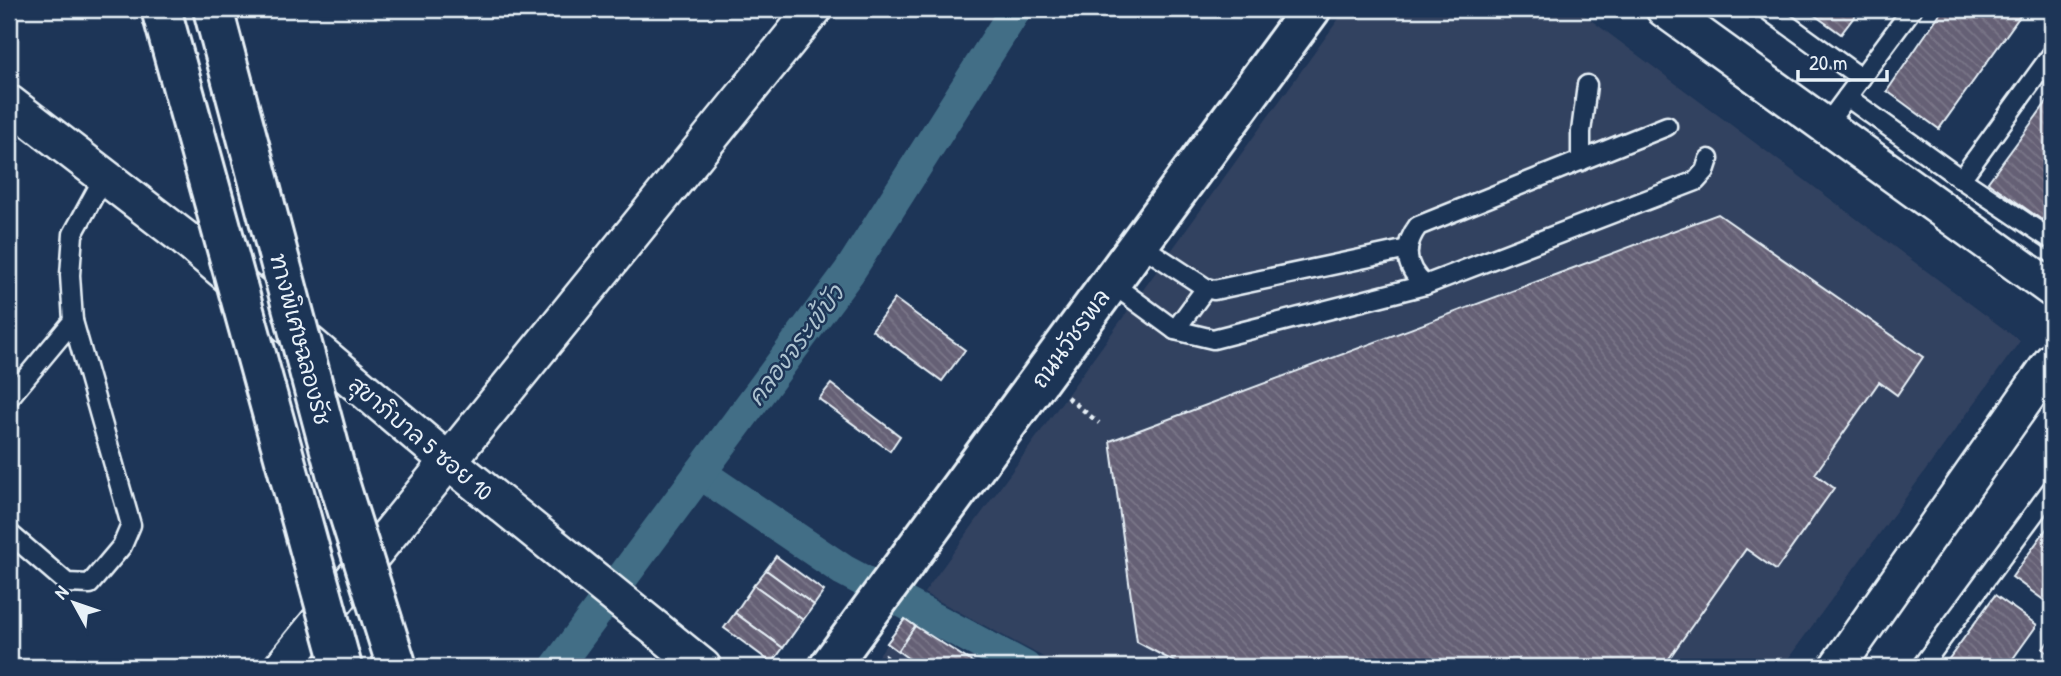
<svg xmlns="http://www.w3.org/2000/svg" width="2061" height="676" font-family="'Patrick Hand','Playpen Sans Thai',sans-serif">
	<defs>
		<pattern id="building-back-hatch" width="6" height="6" patternUnits="userSpaceOnUse" patternTransform="scale(1.75)"><rect width="6" height="6" fill="#656075"/><path d="M-1 5l2 2M0 0l6 6M5-1l2 2" fill="none" stroke="#7b7789"/></pattern>
	</defs>
	<rect width="100%" height="100%" fill="#1d3557"/>
	<filter id="ink" filterUnits="userSpaceOnUse"><feTurbulence type="fractalNoise" baseFrequency=".0143" numOctaves="2"/><feDisplacementMap in="SourceGraphic" scale="14" xChannelSelector="R" yChannelSelector="G"/><feConvolveMatrix kernelMatrix="1 2 1 2 8 2 1 2 1" color-interpolation-filters="sRGB"/></filter>
	<g filter="url(#ink)">
		<g fill="#334260">
			<path d="M1346,9h230l444,332 -238,326h-720l-138,-74z"/>
			<path d="M905,619l75,48h-110z"/>
		</g>
		<g fill="none" stroke-linecap="round" stroke-linejoin="round">
			<g stroke="#426e86" stroke-width="32">
				<path d="M700,473l143,97 182,97"/>
				<path d="M556,667l293,-395 167,-263"/>
			</g>
		</g>
		<g fill="url(#building-back-hatch)" stroke="#e8f1f8" stroke-width="2">
			<path d="M1806,9h54l-19,25z"/>
			<path d="M1943,9h82l-86,120 -52,-38z"/>
			<path d="M2052,95v111l-10,14 -54,-38z"/>
			<path d="M1718,214l205,143 -26,38 -18,-13 -64,92 19,14 -58,82 -30,-21 -83,118h-479l-47,-25 -27,-201z"/>
			<path d="M895,299l70,51 -23,31 -70,-51z"/>
			<path d="M831,384l69,52 -10,15 -71,-52z"/>
			<path d="M2052,521v85l-40,-29z"/>
			<path d="M776,556l48,35 -10,14 -48,-35z"/>
			<path d="M766,570l48,35 -11,15 -49,-35z"/>
			<path d="M754,585l49,35 -20,28 -48,-35z"/>
			<path d="M1995,595l42,30 -30,42h-64z"/>
			<path d="M735,613l48,35 -11,15 -48,-35z"/>
			<path d="M905,619l10,7 65,41h-60l-33,-24z"/>
			<path d="M905,619l10,7 -17,25 -11,-8z"/>
			<path d="M2052,636v20l-9,-7z"/>
		</g>
		<g fill="none" stroke-linecap="round" stroke-linejoin="round">
			<g stroke="#e8f1f8" stroke-width="23">
				<g id="lane">
					<path d="M1766,9l95,69"/>
					<path d="M1847,97l114,82 91,61"/>
					<path d="M1667,126l-249,100c-16,21 -13,42 7,59l271,-104 9,-10 4,-12"/>
					<path d="M1824,128l88,-119"/>
					<path d="M1581,161v-29l6,-47"/>
					<path d="M1961,179l91,-125"/>
					<path d="M1139,244l67,44 8,2 194,-41"/>
					<path d="M1111,283l64,47 38,9 212,-54"/>
					<path d="M1175,330l31,-42"/>
					<path d="M9,398l64,-77 -3,-46 3,-41 31,-57"/>
					<path d="M9,533l58,50 23,1 32,-38 9,-21 -58,-204"/>
					<path d="M1921,667l131,-178"/>
				</g>
			</g>
			<g stroke="#e8f1f8" stroke-width="40">
				<g id="street">
					<path d="M1664,9l388,280"/>
					<path d="M9,103l174,134 264,223 256,207"/>
					<path d="M282,667l532,-658"/>
					<path d="M1837,667l215,-306"/>
				</g>
			</g>
			<g stroke="#e8f1f8" stroke-width="44">
				<path id="secondary" d="M829,667l482,-658"/>
			</g>
			<g stroke="#e8f1f8" stroke-width="4.5" stroke-dasharray="5 5" stroke-linecap="butt">
				<path d="M1067,397l32,26"/>
				<path d="M878,667l9,-12"/>
			</g>
			<use href="#lane" stroke="#1d3557" stroke-width="18"/>
			<use href="#street" stroke="#1d3557" stroke-width="35"/>
			<use href="#secondary" stroke="#1d3557" stroke-width="38"/>
			<g stroke="#e8f1f8" stroke-width="44" stroke-linecap="butt">
				<g id="highway-bridge">
					<path d="M161,9l181,658"/>
					<path d="M213,9l124,467 60,191"/>
				</g>
			</g>
			<use href="#highway-bridge" stroke="#1d3557" stroke-width="38"/>
		</g>
	</g>
	<g text-anchor="middle" dominant-baseline="central" stroke-width="5" stroke-linejoin="round" paint-order="stroke">
		<g font-size="23" fill="#e8f1f8" stroke="#1d3557">
			<text transform="translate(1070 338) rotate(-54)">ถนนวัชรพล</text>
			<text transform="translate(301 339) rotate(75)">ทางพิเศษฉลองรัช</text>
			<text transform="translate(421 438) rotate(40)">สุขาภิบาล 5 ซอย 10</text>
		</g>
		<g font-size="24" font-style="italic" fill="#aec3d0" stroke="#1d3557">
			<text transform="translate(795 345) rotate(-53)">คลองจระเข้บัว</text>
		</g>
	</g>
	<rect width="2061" height="676" fill="none" stroke="#1d3557" stroke-width="35"/>
	<rect x="18" y="18" width="2026" height="641" fill="none" stroke="#e8f1f8" stroke-width="2.5" filter="url(#ink)"/>
	<g transform="translate(74 603) rotate(310)" stroke="#1d3557" stroke-width="5" paint-order="stroke">
	<path d="M0-5L12 26L0 18L-12 26Z" fill="#e8f1f8"/>
	<text y="-10" font-size="19" font-weight="bold" text-anchor="middle" fill="#e8f1f8">N</text>
	</g>
	<path d="M1798 70v10h89v-10" fill="none" stroke="#e8f1f8" stroke-width="3.5"/>
	<text x="1809" y="70" font-size="21" fill="#e8f1f8" stroke="#1d3557" stroke-width="5" paint-order="stroke">20 m</text>
</svg>
